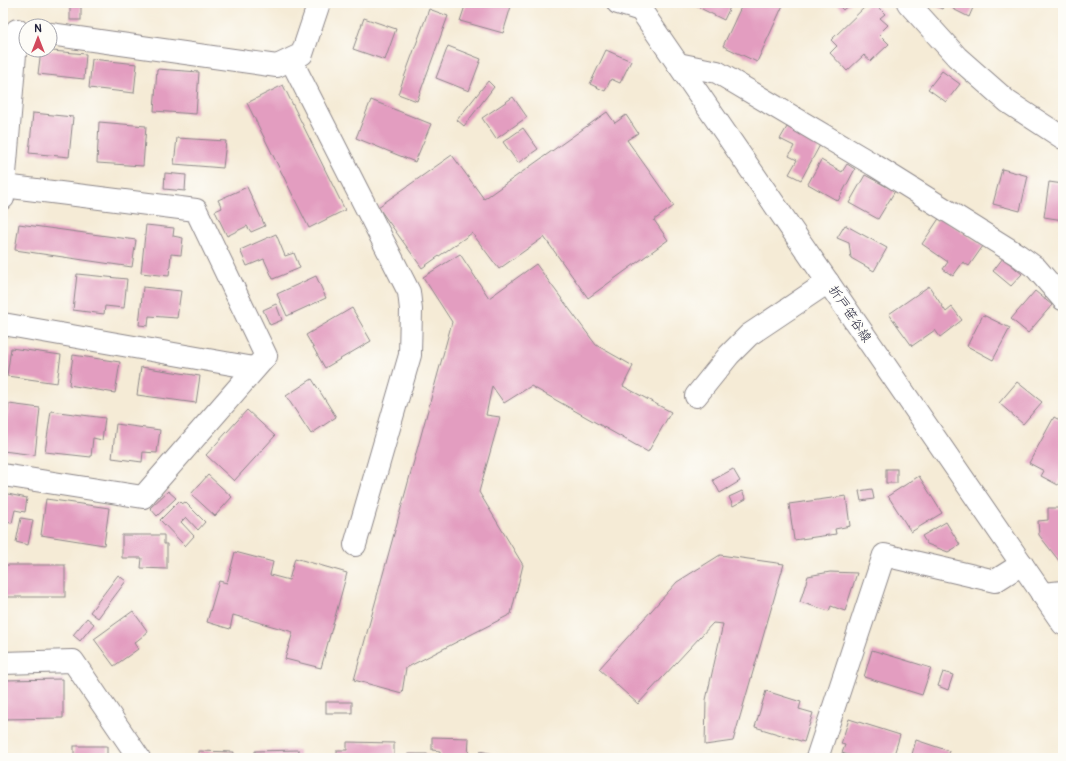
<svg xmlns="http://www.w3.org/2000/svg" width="1066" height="761" font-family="Pangolin,'Klee One',sans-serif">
	<rect width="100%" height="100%" fill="#fdfcf7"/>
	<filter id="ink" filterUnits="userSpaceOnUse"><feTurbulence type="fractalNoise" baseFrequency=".025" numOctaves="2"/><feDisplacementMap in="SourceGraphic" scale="8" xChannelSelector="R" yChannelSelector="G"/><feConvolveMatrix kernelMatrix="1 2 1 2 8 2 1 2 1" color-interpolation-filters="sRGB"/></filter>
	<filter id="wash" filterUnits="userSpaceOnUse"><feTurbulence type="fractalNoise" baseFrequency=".012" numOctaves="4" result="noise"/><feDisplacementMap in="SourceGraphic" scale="16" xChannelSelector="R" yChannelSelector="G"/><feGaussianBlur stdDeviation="0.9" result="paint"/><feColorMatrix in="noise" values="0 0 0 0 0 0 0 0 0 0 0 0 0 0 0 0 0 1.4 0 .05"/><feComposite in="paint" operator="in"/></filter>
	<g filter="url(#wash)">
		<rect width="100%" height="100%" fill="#f5ebd6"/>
		<g id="blocks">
			<g fill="#e39dc0">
				<rect x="70" y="3" width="11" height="17"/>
				<path d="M466,3h46l-9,30 -43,-12z"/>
				<path d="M690,3h42l-8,17z"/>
				<path d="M743,3h41l-27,59 -34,-16z"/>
				<path d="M836,3h15l-8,7z"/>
				<path d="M869,3h5l11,11 -5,4 8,7 -9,9 10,10 -18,17 -7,-6 -17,16 -17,-18 7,-7 -6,-6z"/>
				<path d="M930,3h15l-3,6z"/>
				<path d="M956,3h19l-6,14 -16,-8z"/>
				<path d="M429,9l19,7 -31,85 -19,-7z"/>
				<path d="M364,18l32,11 -11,31 -32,-11z"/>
				<path d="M448,46l33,13 -12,32 -33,-13z"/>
				<path d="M41,50l45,4 -2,25 -46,-5z"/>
				<path d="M606,50l25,11 -11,22 -9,-4 -6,12 -15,-7z"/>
				<path d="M92,59l45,5 -3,29 -45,-5z"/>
				<path d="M157,69l42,3 -3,42 -42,-3z"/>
				<path d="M942,71l18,13 -14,18 -18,-13z"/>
				<path d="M488,81l6,6 -30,39 -7,-6z"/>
				<path d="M283,85l62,125 -36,18 -62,-125z"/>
				<path d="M513,97l14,20 -31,22 -14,-21z"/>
				<path d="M371,100l60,24 -16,38 -59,-24z"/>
				<path d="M607,112l8,11 11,-8 12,18 -11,7 47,66 -20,14 14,20 -80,58 -44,-61 -45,32 -27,-36 -50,35 -44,-61 74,-52 32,44z"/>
				<path d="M33,113l40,4 -4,40 -40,-4z"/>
				<path d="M99,122l47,4 -3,40 -46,-3z"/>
				<path d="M787,127l33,18 -19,35 -12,-6 8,-14 -8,-4 5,-10 -14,-7z"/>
				<path d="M523,128l15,21 -20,14 -15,-21z"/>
				<path d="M177,138l49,3 -3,27 -49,-4z"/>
				<path d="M821,160l21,12 5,-8 8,5 -17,32 -30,-17z"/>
				<path d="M1002,169l26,7 -8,35 -27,-7z"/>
				<path d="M165,173l21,2 -1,16 -21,-2z"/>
				<path d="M865,175l30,16 -17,28 -29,-16z"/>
				<path d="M1049,182l14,2v36l-19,-3z"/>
				<path d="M247,187l18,39 -14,6 -4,-6 -20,10 -12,-25 7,-3 -4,-8z"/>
				<path d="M940,217l43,29 -14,20 -6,-4 -10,14 -10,-7 5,-7 -26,-18z"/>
				<path d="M19,224l117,16 -4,27 -117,-17z"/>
				<path d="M146,225l28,3 -1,8 10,2 -2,17 -10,-1 -2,22 -28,-3z"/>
				<path d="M845,225l42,23 -13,23 -23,-13 -2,-15 -12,-5z"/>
				<path d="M276,234l9,22 9,-3 6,15 -27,11 -9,-20 -17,7 -7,-16z"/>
				<path d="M460,254l29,44 47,-34 60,81 37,21 -10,20 48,26 -23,40 -117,-66 -27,17 -12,-17 -6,29 14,2 -21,75 44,73 -12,49 -105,54 -4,25 -48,-13 98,-358 -29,-45z"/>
				<path d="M1003,258l19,16 -11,12 -18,-15z"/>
				<path d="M77,274l50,5 -3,29 -19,-2 -1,8 -31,-4z"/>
				<path d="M316,276l10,22 -39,18 -10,-22z"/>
				<path d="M929,286l17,26 6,-5 10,13 -22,17 -5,-7 -23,16 -23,-32z"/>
				<path d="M143,287l38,4 -4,27 -28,-2 -1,10 -9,-1z"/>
				<path d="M1035,291l17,14 -24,28 -17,-14z"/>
				<path d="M276,304l6,16 -12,5 -7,-15z"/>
				<path d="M352,308l19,33 -46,27 -19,-33z"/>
				<path d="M983,315l27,13 -17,32 -26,-14z"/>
				<path d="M11,348l50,7 -4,28 -50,-7z"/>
				<path d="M73,355l47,7 -5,31 -46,-8z"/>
				<path d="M141,367l59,9 -4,27 -59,-8z"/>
				<path d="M312,379l24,38 -25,17 -25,-38z"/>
				<path d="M1017,382l25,20 -19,22 -24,-21z"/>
				<path d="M9,404l31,4 -5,47 -32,-4v-31l3,1z"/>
				<path d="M247,410l28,26 -41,45 -28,-26z"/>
				<path d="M51,411l54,7 -3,22 -9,-2 -2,19 -46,-5z"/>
				<path d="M1054,417l9,5v53l-5,10 -17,-9 3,-5 -15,-8z"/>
				<path d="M116,424l44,6 -3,23 -14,-1 -1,10 -30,-4z"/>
				<path d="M733,469l7,12 -20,12 -7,-13z"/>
				<rect x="886" y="469" width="11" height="14"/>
				<path d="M208,475l24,22 -17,19 -24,-22z"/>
				<path d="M919,476l23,37 -31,19 -23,-36z"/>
				<path d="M872,489l2,10 -13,2 -2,-10z"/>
				<path d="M168,491l8,7 -19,18 -7,-8z"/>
				<path d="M742,491l4,8 -13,7 -4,-9z"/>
				<path d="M3,493l24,5 -2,14 -10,-2 -3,13 -9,-1z"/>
				<path d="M846,496l4,30 -15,3 1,5 -42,6 -5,-36z"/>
				<path d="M46,499l63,9 -5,37 -63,-10z"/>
				<path d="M179,501l3,3 3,-2 20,20 -7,8 -12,-13 -5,5 13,14 -9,10 -25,-26z"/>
				<path d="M1048,508h15v58l-24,-31 -1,-14 10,-1z"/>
				<path d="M21,518l12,2 -5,25 -12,-3z"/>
				<path d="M946,522l14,23 -12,7 -21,-8 -5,-8z"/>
				<path d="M122,535h42v9h3v25l-26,-1 1,-10h-20z"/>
				<path d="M235,552l38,10 -3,13 19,5 6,-22 52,15 -26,95 -36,-9 8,-27 -60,-17 -3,14 -23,-7 12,-41 8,2z"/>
				<path d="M720,555l64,9 -51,177 -28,4 1,-45 17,-76 -10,-1 -75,81 -39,-35 78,-87z"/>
				<rect x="3" y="565" width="62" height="32"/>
				<path d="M830,572l27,1 -12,38 -14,-5 -2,5 -29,-9 8,-26z"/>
				<path d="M118,575l8,6 -28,37 -8,-6z"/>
				<path d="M133,611l15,21 -14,11 4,6 -24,17 -20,-27z"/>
				<path d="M87,618l7,6 -14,17 -7,-6z"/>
				<path d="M872,650l59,18 -9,27 -58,-18z"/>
				<path d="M943,672l10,3 -5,15 -10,-4z"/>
				<path d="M63,679v39l-60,1v-39z"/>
				<path d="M766,691l35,11 -2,7 14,4 -9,29 -49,-15z"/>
				<rect x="326" y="702" width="26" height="11"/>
				<path d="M849,719l51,16 -7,23h-8l-11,-4 -1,4h-15l-16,-5 3,-8 -4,-1z"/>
				<path d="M432,737l37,1 -1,20h-28v-7l-8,-1z"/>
				<path d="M916,740l33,11 -2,7h-36z"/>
				<path d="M347,742l47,1v15h-57v-8h10z"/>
				<rect x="74" y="746" width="33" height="12"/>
				<path d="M299,750v8h-44v-7z"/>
				<path d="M199,751l35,1 -1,6h-34z"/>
				<path d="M480,751l27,6v1h-28z"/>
				<rect x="408" y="754" width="19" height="4"/>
			</g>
		</g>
	</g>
	<g filter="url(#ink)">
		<use href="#blocks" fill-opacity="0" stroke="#8c8688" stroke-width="1"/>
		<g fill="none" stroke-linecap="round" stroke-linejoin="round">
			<g stroke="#8c8688" stroke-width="24">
				<g id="minor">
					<path d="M618,3l23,7"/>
					<path d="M908,3l49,54 51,45 55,36"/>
					<path d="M50,34l227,32 25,-12 17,-51"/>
					<path d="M291,60l118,232 2,18 -1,45 -55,190"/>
					<path d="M678,64l39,8 157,93 144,90 18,13 27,31"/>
					<path d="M3,198l14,-168"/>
					<path d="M3,324l251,44"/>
					<path d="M696,396l33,-41 20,-20 79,-53"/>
					<path d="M3,475l140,22 123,-141 -70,-146 -192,-24"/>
					<path d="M1042,594l21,-2"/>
					<path d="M3,663l70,-2 66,97"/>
					<path d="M817,758l67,-203 111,26 27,-17"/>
				</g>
			</g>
			<g stroke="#8c8688" stroke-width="24">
				<path id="major" d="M636,3l427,621"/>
			</g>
			<use href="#minor" stroke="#fff" stroke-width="22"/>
			<use href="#major" stroke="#fff" stroke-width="22"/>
		</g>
	</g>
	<g text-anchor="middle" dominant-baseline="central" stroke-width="3" stroke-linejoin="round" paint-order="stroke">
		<g font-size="13" fill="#22223b" stroke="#fdfcf7">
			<text transform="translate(850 314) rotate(56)">折戸笹谷線</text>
		</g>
	</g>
	<rect width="1066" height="761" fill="none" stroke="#fdfcf7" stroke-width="16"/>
	<g transform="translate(38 38)"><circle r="19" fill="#fdfcf7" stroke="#a5a5ac"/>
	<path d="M0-3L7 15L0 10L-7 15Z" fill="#d1495b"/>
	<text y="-6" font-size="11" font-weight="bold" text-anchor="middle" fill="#22223b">N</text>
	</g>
</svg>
